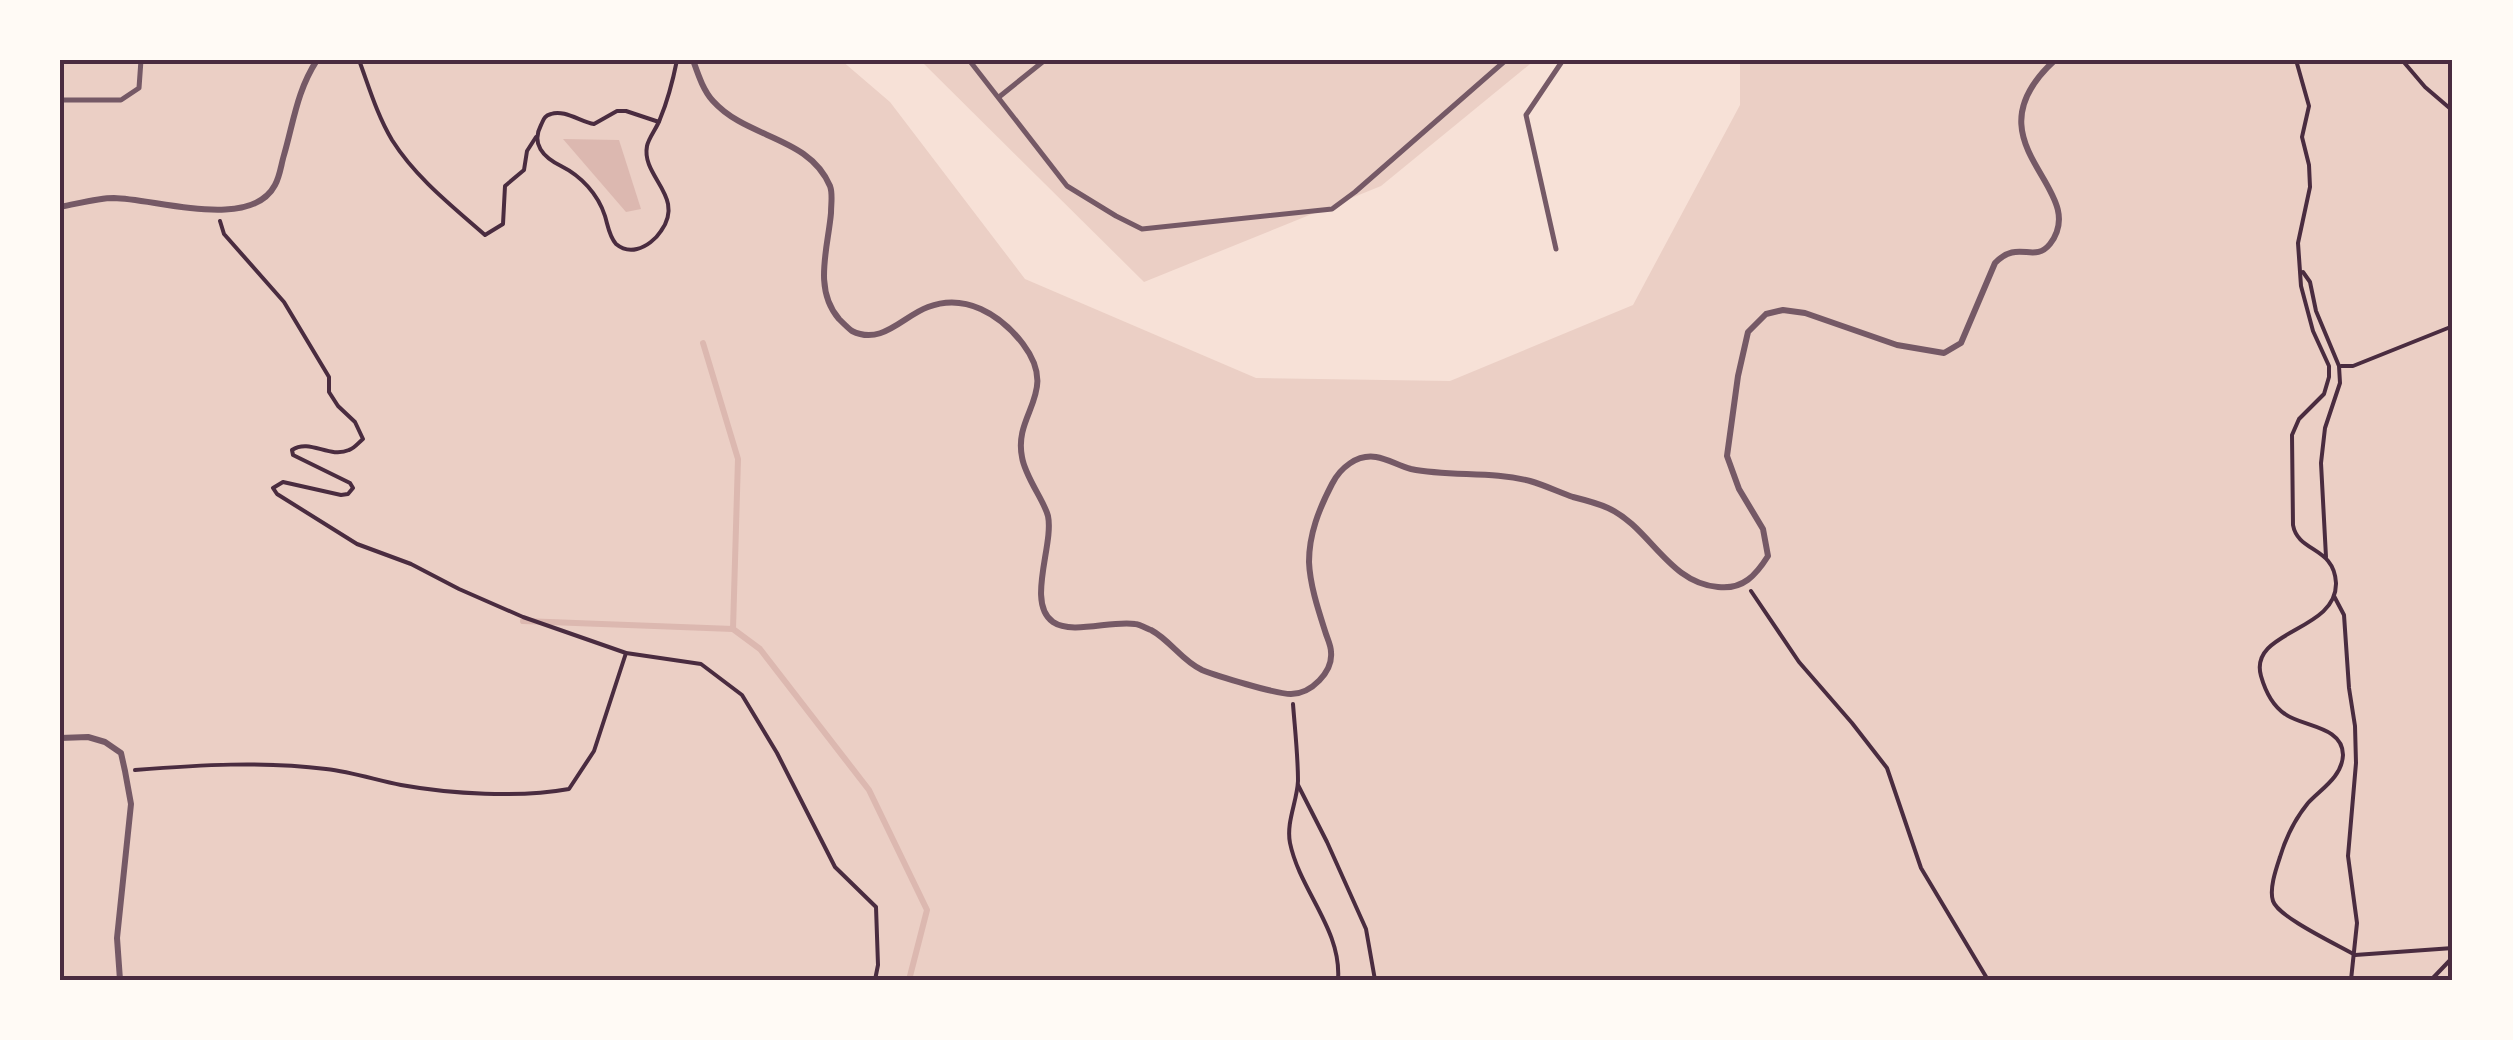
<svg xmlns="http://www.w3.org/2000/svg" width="2513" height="1040" font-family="'DM Sans',sans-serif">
	<rect width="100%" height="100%" fill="#f7e1d7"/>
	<g fill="#ebcfc5">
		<path d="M60,60h781l49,42 135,177 231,99 194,3 183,-76 107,-200v-45h713v920h-2393z"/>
		<path d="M920,60h615l-154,126 -237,96z"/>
	</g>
	<path fill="#dcb8b0" d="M563,139l56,1 22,69 -15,3z"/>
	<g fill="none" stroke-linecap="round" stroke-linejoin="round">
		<g stroke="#dcb8b0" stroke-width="6">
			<path d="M703,343l35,116 -5,170 27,20 109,141 58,120 -18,70"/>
			<path d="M523,621l210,8"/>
		</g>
		<g stroke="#4a2c40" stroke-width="4">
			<path d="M359,60c10,27 18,55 33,80 24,38 60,66 93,95l18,-11 2,-38 19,-16 3,-19 9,-14"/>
			<path d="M2296,60l13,46 -7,31 7,28 1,22 -12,56 3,43 12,45 16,35v11l-5,17 -25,25 -7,16 1,90c5,28 41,21 43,58 1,49 -88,47 -75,93 4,14 12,30 24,38 18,13 58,12 58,41 -1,22 -22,34 -35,48 -13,16 -22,34 -28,54 -4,12 -11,32 -7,44 5,16 65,44 82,54"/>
			<path d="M2402,60l23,27 28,24"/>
			<path d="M659,122l-33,-11h-9l-23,13c-13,-2 -30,-15 -43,-10 -7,2 -7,5 -10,11 -10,19 2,32 20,41 20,10 37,28 44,50 3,10 4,20 11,28 6,5 13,7 21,5 9,-2 19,-10 24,-18 25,-35 -20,-54 -14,-85 2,-9 10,-18 13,-27 8,-19 13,-39 17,-59"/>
			<path d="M220,221l4,13 60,68 45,75v15l9,14 17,16 8,17c-5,4 -8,9 -14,11 -20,9 -39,-12 -57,0l1,5 57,28 3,5 -5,6 -7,1 -58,-13 -10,6 4,6 80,50 54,20 48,25 64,28 103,36 75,11 41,31 35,58 58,114 41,40 2,58 -3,15"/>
			<path d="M2303,272l7,10 6,29 23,55 1,17 -15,45 -4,35 5,94"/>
			<path d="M2341,366h12l100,-40"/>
			<path d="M1751,591l48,71 53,61 35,45 34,100 67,112"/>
			<path d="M2334,596l10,19 5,73 6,38 1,37 -8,93 9,67 -6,57"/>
			<path d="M1293,704c2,26 5,52 5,77 -1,21 -12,41 -8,62 10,48 52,87 48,137"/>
			<path d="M135,770c64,-5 128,-9 191,-1 26,3 50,11 75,16 50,9 118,13 168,4l25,-38 32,-98"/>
			<path d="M1298,785l29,57 39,87 9,51"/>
			<path d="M2355,955l98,-7"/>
			<path d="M2431,980l22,-23"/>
		</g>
		<g stroke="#755966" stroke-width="5">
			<path d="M969,60l98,126 49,30 26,13 190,-20 23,-17 151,-132"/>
			<path d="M999,97l46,-37"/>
			<path d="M60,100h61l18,-12 2,-28"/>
			<path d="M1556,249l-30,-134 37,-55"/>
		</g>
		<g stroke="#755966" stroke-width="6">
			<path d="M693,60c5,14 10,30 20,41 34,38 96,35 117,85 3,8 1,17 1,27 -3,35 -18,76 8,106 3,3 10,10 13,12 30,15 51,-15 76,-24 37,-14 72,7 95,37 37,49 -10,69 -1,113 3,20 22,43 26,59 6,29 -22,87 5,106 19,13 59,-2 82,2 4,0 13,5 16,6 19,10 31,31 51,40 15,6 74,24 89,24 20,0 42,-22 40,-42 0,-6 -3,-12 -5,-18 -7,-22 -16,-48 -17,-72 0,-28 10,-53 23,-78 8,-16 25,-30 44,-27 12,2 23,9 35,12 39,8 80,2 119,12 14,4 29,11 43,16 12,3 24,6 35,11 42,19 60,75 110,79 25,3 38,-12 50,-31l-5,-27 -24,-40 -12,-33 11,-80 10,-44 18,-18 17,-4 22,3 92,32 47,8 17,-10 34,-80c23,-24 39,1 55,-19 43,-56 -87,-100 5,-184"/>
			<path d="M60,207c17,-3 36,-9 54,-9 43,1 137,33 161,-13 5,-9 6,-20 9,-30 10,-35 13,-64 33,-95"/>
			<path d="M60,738l28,-1 17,5 16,11 4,18 6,33 -14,134 3,42"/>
		</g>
	</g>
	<rect width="2513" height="1040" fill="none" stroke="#fffaf5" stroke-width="125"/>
	<rect x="62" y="62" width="2388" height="916" fill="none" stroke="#4a2c40" stroke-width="4"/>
</svg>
